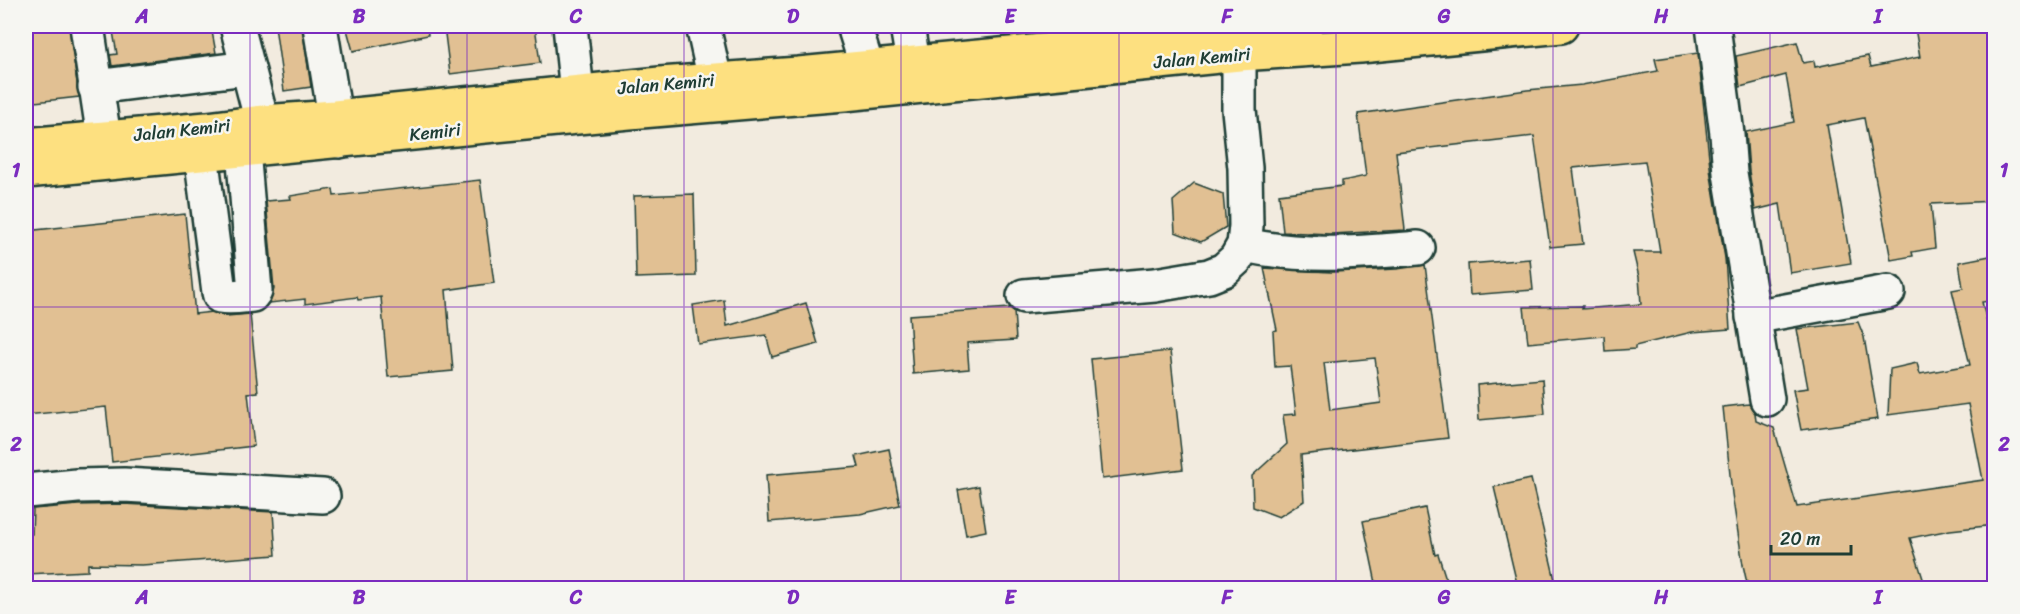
<svg xmlns="http://www.w3.org/2000/svg" width="2020" height="614" font-family="Sriracha,sans-serif">
	<rect width="100%" height="100%" fill="#f2ebdf"/>
	<filter id="ink" filterUnits="userSpaceOnUse"><feTurbulence type="fractalNoise" baseFrequency=".0167" numOctaves="2"/><feDisplacementMap in="SourceGraphic" scale="12" xChannelSelector="R" yChannelSelector="G"/><feConvolveMatrix kernelMatrix="1 2 1 2 8 2 1 2 1" color-interpolation-filters="sRGB"/></filter>
	<g filter="url(#ink)">
		<g fill="#e1c093" stroke="#1f3d34" stroke-width="1.5" fill-rule="evenodd">
			<path d="M26,26h43l10,71 -53,6z"/>
			<path d="M112,26h99l5,27 -104,13 -2,-11 7,-1z"/>
			<path d="M275,26h27l9,61 -27,4z"/>
			<path d="M346,26h81l1,9 -75,16z"/>
			<path d="M444,26h91l5,37 -90,11z"/>
			<path d="M1932,26h63v175l-64,3 4,44 -23,4 1,4 -22,4 -27,-142 -37,7 24,138 -61,10 -10,-69 -25,6 -6,-39 -3,-39 48,-10 -8,-47 -46,12 -4,-31 61,-14 6,21 11,-2 1,6 53,-11 3,11 49,-10 -5,-29z"/>
			<path d="M1698,53l13,123 14,82 5,71 -38,3 -57,14v3l-30,2 -1,-15 -76,7 -4,-36 59,-1 -1,3 59,-5 -2,-27 -6,-25h27l-15,-91 -72,7 10,76 -33,3 -16,-111 -138,16 9,78 -74,4 -48,-2 -4,-38 63,-8v-5l24,-5 -8,-62 169,-24 55,-5 76,-14 -3,-12z"/>
			<path d="M480,180l14,103 -48,7 7,81 -65,6 -7,-80 -23,3 -1,-3 -52,7v-5l-35,4 4,-14 -8,-88 25,-2 -1,-3 43,-7 1,7z"/>
			<path d="M1194,183l29,11 3,33 -25,15 -26,-10 -2,-31z"/>
			<path d="M694,194l2,82 -60,2 -2,-82z"/>
			<path d="M185,214l10,100 17,-2 15,4 23,-2 8,78 -10,1 6,53 -142,16 -6,-55 -80,8v-184z"/>
			<path d="M1995,255v45l-13,2 13,52v171l-45,5 -40,8 16,50h-178l-5,-23 -11,-71 -9,-87 26,-3 6,9 1,8 18,7 23,79 186,-27 -15,-76 -80,11 2,-46 27,-6 3,11 50,-9 -18,-75 11,-2 -4,-26z"/>
			<path d="M1530,259l3,31 -63,5 -2,-31z"/>
			<path d="M1425,265l23,173 -147,17 3,46 -25,16 -26,-10 -1,-31 35,-32 -4,-29 13,-1 -6,-48 -15,1 -2,-36 4,-1 -13,-62 68,4 65,-3zM1375,358l6,45 -51,7 -6,-47z"/>
			<path d="M724,300l3,26 79,-23 12,41 -46,13 -6,-22 -68,9 -5,-39z"/>
			<path d="M1010,308l4,3 2,29 -49,3 2,26 -56,5 -4,-59z"/>
			<path d="M1858,322l6,15 14,82 -77,11 -8,-40 15,-2 -11,-59z"/>
			<path d="M1170,351l13,118 -81,10 -11,-120z"/>
			<path d="M1542,379l3,35 -66,6 -2,-35z"/>
			<path d="M889,449l11,56 -40,9 -91,8 -3,-47 93,-8 -3,-11z"/>
			<path d="M1531,479l26,109h-39l-24,-101z"/>
			<path d="M979,486l7,45 -20,4 -8,-45z"/>
			<path d="M124,504l149,8 3,43 -134,10 -54,-1v7l-62,3v-40h6l1,-25 45,-4z"/>
			<path d="M1425,508l10,47 3,-1 11,34h-72l-14,-67z"/>
		</g>
		<g fill="none" stroke-linecap="round" stroke-linejoin="round">
			<g stroke="#1f3d34" stroke-width="38">
				<g id="minor">
					<path d="M87,26l17,112"/>
					<path d="M237,26l25,96"/>
					<path d="M320,26l19,115"/>
					<path d="M570,26l7,66"/>
					<path d="M703,26l12,54"/>
					<path d="M854,26l13,41"/>
					<path d="M907,26l6,36"/>
					<path d="M1713,26l14,108 3,39 37,226"/>
					<path d="M95,87l152,-19"/>
					<path d="M201,154l18,138 1,4c10,2 22,0 32,-1l3,-4 -12,-141"/>
					<path d="M1244,245c61,13 113,8 174,3"/>
					<path d="M1024,296l131,-11 54,-9 15,-6 12,-11 8,-14 2,-19 -1,-58 -6,-58v-56"/>
					<path d="M1753,317l135,-25"/>
					<path d="M26,491l51,-5 47,-1 199,11"/>
				</g>
			</g>
			<g stroke="#1f3d34" stroke-width="38">
				<g id="highway">
					<path d="M26,145l181,-16 55,-7 73,-5 325,-33 139,-10 507,-48"/>
					<path d="M26,171l603,-59 215,-18 395,-40 121,-8 201,-20"/>
				</g>
			</g>
			<use href="#minor" stroke="#f6f6f2" stroke-width="33"/>
			<use href="#highway" stroke="#fde080" stroke-width="33"/>
		</g>
	</g>
	<path fill="none" stroke="#7b2cbf" stroke-width="1.5" stroke-opacity="0.55" d="M250,26v562M467,26v562M684,26v562M901,26v562M1119,26v562M1336,26v562M1553,26v562M1770,26v562M26,307h1968"/>
	<g text-anchor="middle" dominant-baseline="central" stroke-width="5" stroke-linejoin="round" paint-order="stroke">
		<g font-size="18" fill="#1f3d34" stroke="#f6f6f2">
			<text transform="translate(1202 58) rotate(-5)">Jalan Kemiri</text>
			<text transform="translate(666 84) rotate(-5)">Jalan Kemiri</text>
			<text transform="translate(182 130) rotate(-6)">Jalan Kemiri</text>
			<text transform="translate(435 132) rotate(-6)">Kemiri</text>
		</g>
	</g>
	<rect width="2020" height="614" fill="none" stroke="#f6f6f2" stroke-width="66"/>
	<path d="M1771 545v9h80v-9" fill="none" stroke="#1f3d34" stroke-width="3"/>
	<text x="1780" y="545" font-size="18" fill="#1f3d34" stroke="#f6f6f2" stroke-width="4.5" paint-order="stroke">20 m</text>
	<rect x="33" y="33" width="1954" height="548" fill="none" stroke="#7b2cbf" stroke-width="2"/>
	<g font-size="20" text-anchor="middle" font-weight="bold" fill="#7b2cbf">
		<text x="142" y="23">A</text>
		<text x="359" y="23">B</text>
		<text x="576" y="23">C</text>
		<text x="793" y="23">D</text>
		<text x="1010" y="23">E</text>
		<text x="1227" y="23">F</text>
		<text x="1444" y="23">G</text>
		<text x="1661" y="23">H</text>
		<text x="1878" y="23">I</text>
		<text x="16" y="177">1</text>
		<text x="2004" y="177">1</text>
		<text x="16" y="451">2</text>
		<text x="2004" y="451">2</text>
		<text x="142" y="604">A</text>
		<text x="359" y="604">B</text>
		<text x="576" y="604">C</text>
		<text x="793" y="604">D</text>
		<text x="1010" y="604">E</text>
		<text x="1227" y="604">F</text>
		<text x="1444" y="604">G</text>
		<text x="1661" y="604">H</text>
		<text x="1878" y="604">I</text>
	</g>
</svg>
